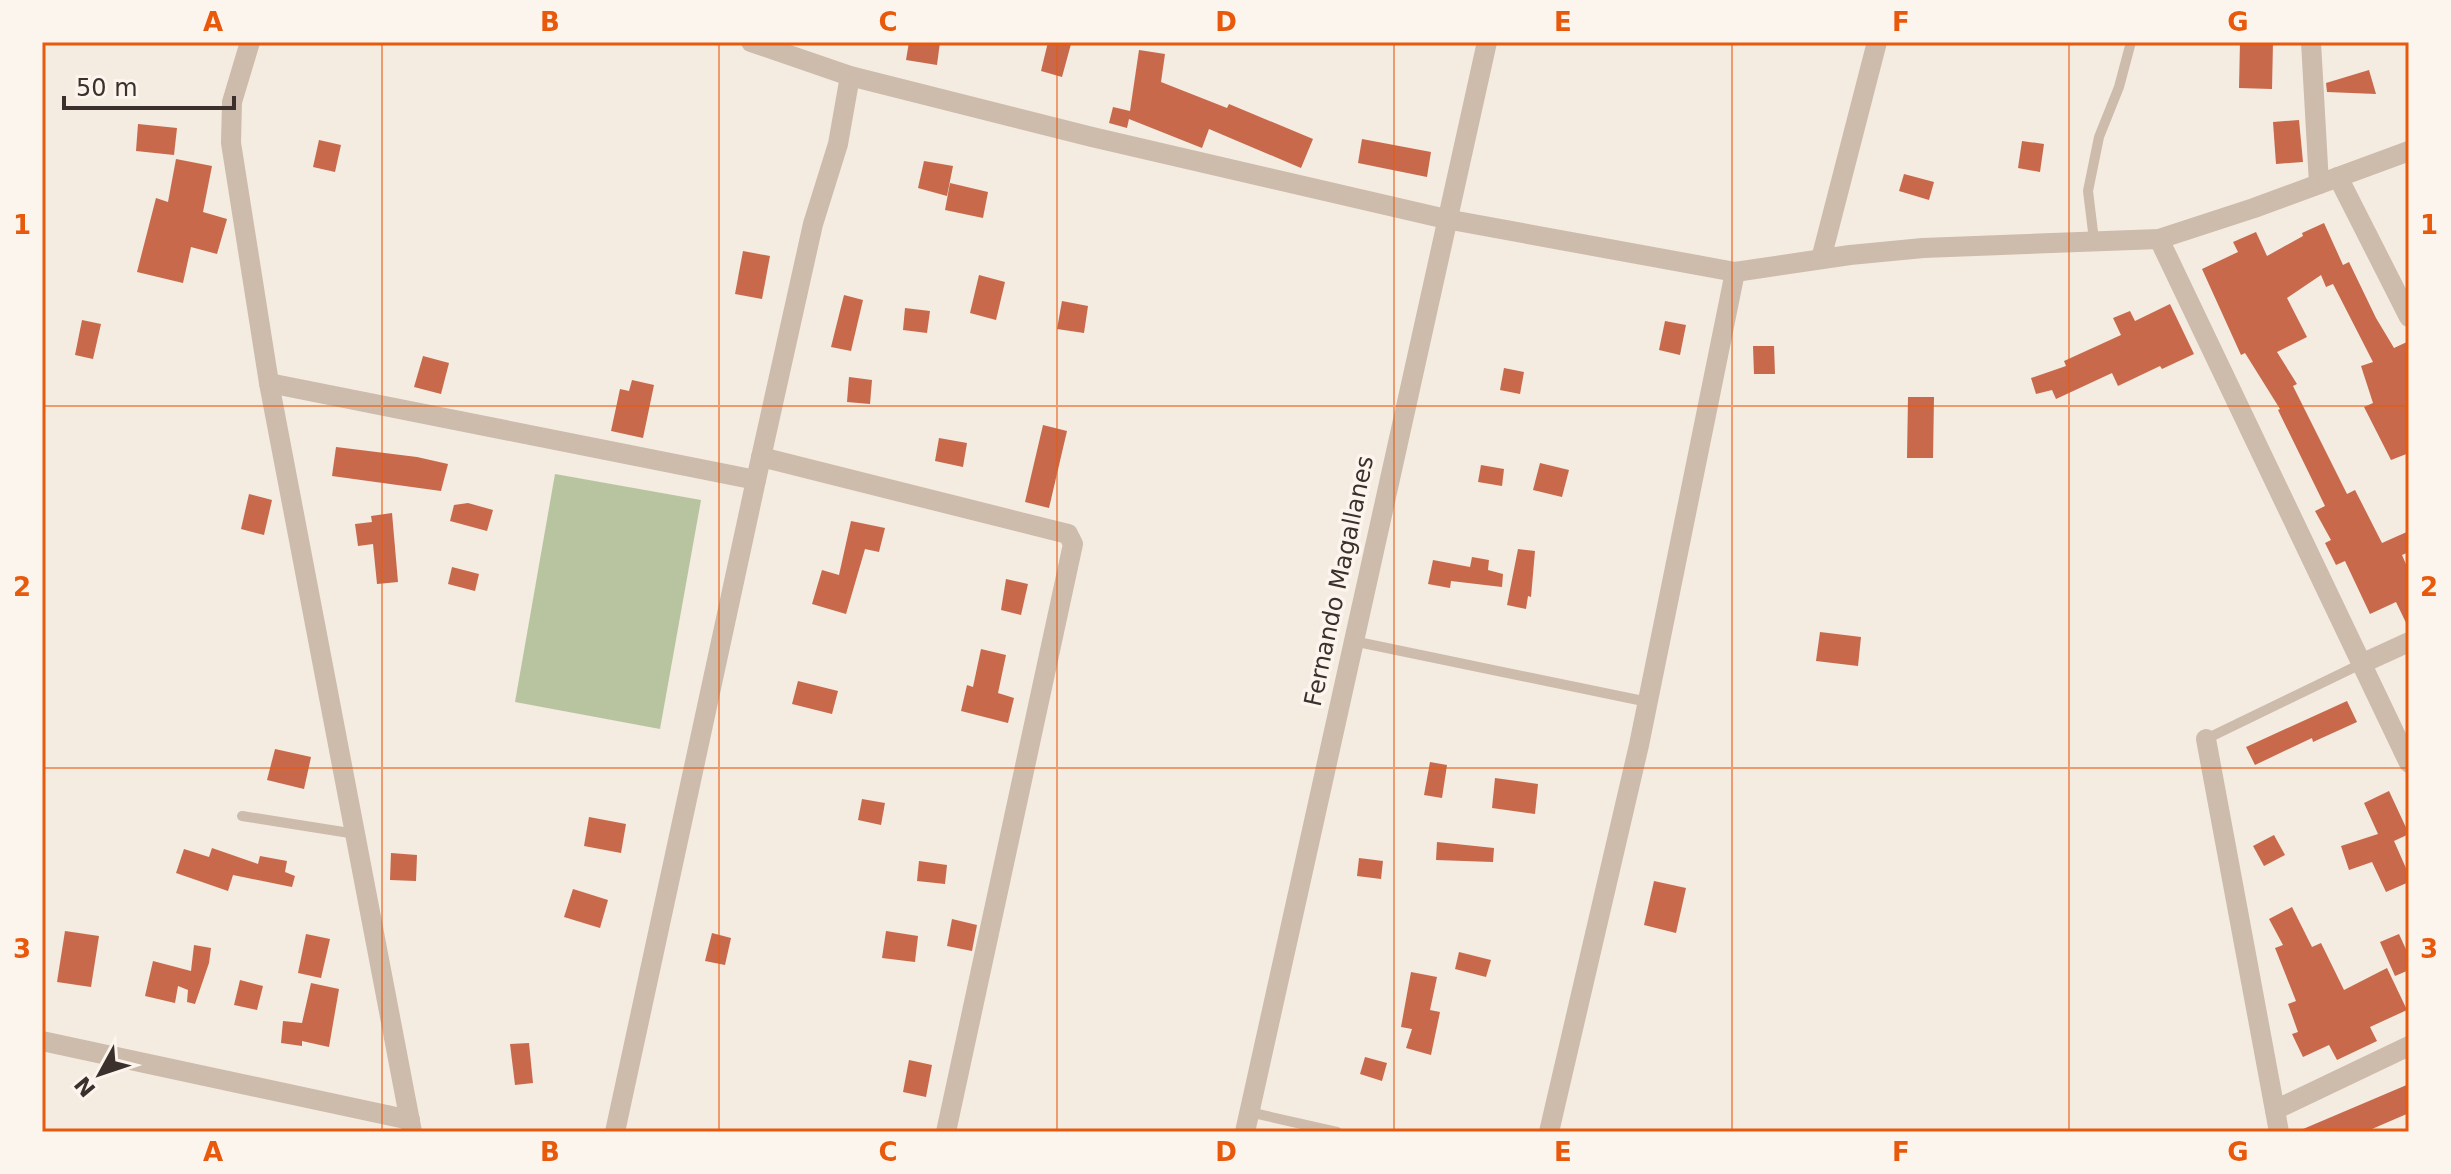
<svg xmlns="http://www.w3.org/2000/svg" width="2451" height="1174" font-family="'DejaVu Sans',sans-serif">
	<rect width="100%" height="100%" fill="#f4ebe1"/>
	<path fill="#b8c4a0" d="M555,474l146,26 -41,229 -145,-27z"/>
	<g fill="#c8694b">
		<path d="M909,42h31l-3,23 -31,-5z"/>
		<path d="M1048,42l23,2 -9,33 -21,-6z"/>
		<path d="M2240,42h33l-1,47 -33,-1z"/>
		<path d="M1139,50l26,4 -4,28 66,26 2,-4 84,35 -12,29 -92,-39 -7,19 -73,-29 -2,9 -18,-5 4,-16 17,4z"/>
		<path d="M2369,70l7,24 -49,-2 -1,-9z"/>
		<path d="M2299,120l4,42 -27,2 -3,-42z"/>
		<path d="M138,124l39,4 -3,27 -38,-4z"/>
		<path d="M1362,139l69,13 -4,25 -69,-14z"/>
		<path d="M319,140l22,5 -6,27 -22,-5z"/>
		<path d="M2022,141l22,3 -4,28 -22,-4z"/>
		<path d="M176,159l36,7 -9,46 24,7 -10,35 -26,-7 -8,36 -46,-11 19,-74 12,4z"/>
		<path d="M924,161l29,5 -6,30 -29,-8z"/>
		<path d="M1904,174l30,8 -5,18 -30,-9z"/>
		<path d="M950,183l38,9 -5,26 -38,-8z"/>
		<path d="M2324,223l19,42 6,-3 27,56 18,30 15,-7v112l-18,7 -27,-53 9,-4 -12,-37 12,-4 -40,-78 -7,3 -5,-12 -34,23 20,39 -30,15 20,32 -4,2 54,108 8,-4 27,53 27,-12v21l-7,3 7,16v58l-13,-27 -26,12 -25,-53 -9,4 -11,-22 6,-3 -16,-29 10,-5 -47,-96 2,-1 -35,-56 -4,2 -39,-86 36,-17 -5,-10 23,-10 11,24 36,-20 -1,-3z"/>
		<path d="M743,251l27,5 -8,43 -27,-5z"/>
		<path d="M979,275l26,7 -9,38 -26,-7z"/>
		<path d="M844,295l19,5 -12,51 -20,-4z"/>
		<path d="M1062,301l26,5 -4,27 -27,-4z"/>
		<path d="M2170,304l24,50 -32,15 -2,-3 -42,20 -6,-13 -56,26 -4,-9 -16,4 -5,-16 35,-12 -2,-5 57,-26 -8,-17 17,-7 5,10z"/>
		<path d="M905,308l25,3 -3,22 -24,-3z"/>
		<path d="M82,320l19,4 -8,35 -18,-4z"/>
		<path d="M1665,321l21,4 -6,30 -21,-5z"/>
		<path d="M1753,346h21l1,28h-21z"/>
		<path d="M423,356l26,7 -8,31 -27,-7z"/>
		<path d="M1504,368l20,4 -4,22 -20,-4z"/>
		<path d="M849,377l23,3 -2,24 -23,-2z"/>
		<path d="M632,380l22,5 -11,53 -32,-7 9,-42 9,2z"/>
		<path d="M1908,397h26l-1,61h-26z"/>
		<path d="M1043,425l24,6 -18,77 -24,-6z"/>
		<path d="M939,438l28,5 -4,24 -28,-6z"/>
		<path d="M336,447l81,10 31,7 -7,27 -109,-15z"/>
		<path d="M1540,463l29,7 -7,27 -29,-7z"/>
		<path d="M1481,465l23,4 -2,17 -24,-4z"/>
		<path d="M249,494l23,6 -8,35 -23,-6z"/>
		<path d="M468,503l25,7 -6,21 -37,-10 4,-16z"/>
		<path d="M392,513l6,69 -21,2 -4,-40 -15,2 -3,-22 17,-2 -1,-6z"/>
		<path d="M851,521l34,7 -6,24 -14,-3 -19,65 -34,-10 10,-34 17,5z"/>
		<path d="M1518,549l17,2 -4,46 -3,-1 -2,13 -19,-4z"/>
		<path d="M1472,557l17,3 -1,10 15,4 -1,13 -51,-6 -1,7 -22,-4 5,-24 37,7z"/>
		<path d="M452,567l27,7 -4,17 -27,-7z"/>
		<path d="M1006,579l22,5 -7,31 -20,-5z"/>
		<path d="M1820,632l41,5 -3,29 -42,-5z"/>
		<path d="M981,649l25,6 -8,38 16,5 -6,25 -47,-12 6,-26 6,2z"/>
		<path d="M798,681l40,10 -6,23 -40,-10z"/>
		<path d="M2347,701l10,21 -44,20 -1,-4 -57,27 -9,-18z"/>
		<path d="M275,749l36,8 -7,32 -37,-9z"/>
		<path d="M1430,762l17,3 -5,33 -18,-3z"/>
		<path d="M1495,778l43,6 -3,30 -43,-6z"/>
		<path d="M2389,791l20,43 -15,7 15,34v7l-23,10 -14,-30 -23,8 -8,-24 37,-12 -14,-31z"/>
		<path d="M862,799l23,4 -4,22 -23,-5z"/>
		<path d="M589,817l37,7 -5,29 -37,-7z"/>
		<path d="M2274,835l11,20 -21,11 -11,-20z"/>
		<path d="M1437,842l57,6 -1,14 -57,-2z"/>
		<path d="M212,848l46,16 2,-8 27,5 -2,11 10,4 -3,11 -59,-12 -5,16 -52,-18 8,-24 25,8z"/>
		<path d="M391,853l26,2 -1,26 -26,-1z"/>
		<path d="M1359,858l24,3 -2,18 -24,-3z"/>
		<path d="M919,861l28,4 -2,19 -28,-3z"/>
		<path d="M1654,881l32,7 -10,45 -32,-8z"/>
		<path d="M573,889l35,11 -8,28 -36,-11z"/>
		<path d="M2292,907l20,40 9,-4 23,47 43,-22 20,42 -37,17 7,14 -40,19 -8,-15 -26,12 -11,-23 6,-2 -10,-28 8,-3 -21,-53 8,-3 -14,-26z"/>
		<path d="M952,919l25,6 -5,26 -25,-5z"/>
		<path d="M65,931l34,5 -8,51 -34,-5z"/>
		<path d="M886,931l32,5 -3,26 -33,-4z"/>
		<path d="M712,933l19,5 -6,27 -20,-4z"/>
		<path d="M306,934l24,5 -9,39 -23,-5z"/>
		<path d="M2399,934l10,22v14l-14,6 -15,-34z"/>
		<path d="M194,945l17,3 -2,15 -14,41 -8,-2 1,-12 -10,-4 -3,17 -30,-7 8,-35 38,10z"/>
		<path d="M1459,952l32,8 -5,17 -31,-8z"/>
		<path d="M1411,972l26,5 -7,33 10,2 -9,43 -25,-7 6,-19 -11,-2z"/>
		<path d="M240,980l23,6 -6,24 -23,-5z"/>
		<path d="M311,983l28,6 -10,58 -27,-6v5l-21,-3 2,-22 19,2z"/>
		<path d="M529,1043l4,40 -18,2 -5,-41z"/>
		<path d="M1365,1057l22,6 -5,18 -22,-7z"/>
		<path d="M909,1060l23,5 -6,32 -23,-5z"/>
		<path d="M2409,1084v29l-44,19h-69z"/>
	</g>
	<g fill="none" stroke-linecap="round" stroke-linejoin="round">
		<g stroke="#cdbbac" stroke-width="10">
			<path d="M2094,240l-6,-49 11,-54 20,-50 12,-45"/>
			<path d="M1353,641l295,61"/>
			<path d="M2206,739l157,-76"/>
			<path d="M242,816l114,18"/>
			<path d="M1249,1112l88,20"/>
		</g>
		<g stroke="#cdbbac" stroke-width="20">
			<path d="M250,42l-18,60 -1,41 38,240 143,749"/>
			<path d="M751,42l99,34 242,61 354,82 289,53 115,-17 73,-7 236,-9 95,-31 155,-57"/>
			<path d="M2311,42l8,142"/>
			<path d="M2338,177l71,140"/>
			<path d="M2159,239l250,524"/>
			<path d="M1821,259l56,-217"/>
			<path d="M269,383l487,97"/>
			<path d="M761,457l307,77 5,10 -127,588"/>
			<path d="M2363,663l46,-21"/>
			<path d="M2206,739l73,393"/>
			<path d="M42,1041l368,79"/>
			<path d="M2275,1110l134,-64"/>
			<path d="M615,1132l141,-652 57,-256 25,-80 12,-68"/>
			<path d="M1245,1132l242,-1090"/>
			<path d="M1549,1132l90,-387 96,-473"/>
		</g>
	</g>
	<path fill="none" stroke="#e8590c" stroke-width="2" stroke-opacity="0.55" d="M382,42v1090M719,42v1090M1057,42v1090M1394,42v1090M1732,42v1090M2069,42v1090M42,406h2367M42,768h2367"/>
	<g text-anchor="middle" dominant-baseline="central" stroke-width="7" stroke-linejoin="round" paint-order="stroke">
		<g font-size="24" fill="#3b302b" stroke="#fbf5ee">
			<text transform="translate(1339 581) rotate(-78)">Fernando Magallanes</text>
		</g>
	</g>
	<rect width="2451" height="1174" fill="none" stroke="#fbf5ee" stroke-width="88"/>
	<g transform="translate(100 1074) rotate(230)" stroke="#fbf5ee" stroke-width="6" paint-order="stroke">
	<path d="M0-6L14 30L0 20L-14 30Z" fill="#3b302b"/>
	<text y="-12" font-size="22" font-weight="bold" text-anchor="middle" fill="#3b302b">N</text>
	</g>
	<path d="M64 96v12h170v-12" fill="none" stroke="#3b302b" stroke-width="4"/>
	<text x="76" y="96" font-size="24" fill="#3b302b" stroke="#fbf5ee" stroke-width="6" paint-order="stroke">50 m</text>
	<rect x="44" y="44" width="2363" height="1086" fill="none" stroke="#e8590c" stroke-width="3"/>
	<g font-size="26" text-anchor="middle" font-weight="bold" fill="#e8590c">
		<text x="213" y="31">A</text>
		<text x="550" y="31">B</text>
		<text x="888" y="31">C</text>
		<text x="1226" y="31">D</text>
		<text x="1563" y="31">E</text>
		<text x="1901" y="31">F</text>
		<text x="2238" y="31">G</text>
		<text x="22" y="234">1</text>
		<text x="2429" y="234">1</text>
		<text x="22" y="596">2</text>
		<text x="2429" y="596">2</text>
		<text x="22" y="958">3</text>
		<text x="2429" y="958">3</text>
		<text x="213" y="1161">A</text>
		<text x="550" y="1161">B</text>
		<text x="888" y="1161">C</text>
		<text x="1226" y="1161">D</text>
		<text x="1563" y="1161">E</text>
		<text x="1901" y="1161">F</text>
		<text x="2238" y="1161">G</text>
	</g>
</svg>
